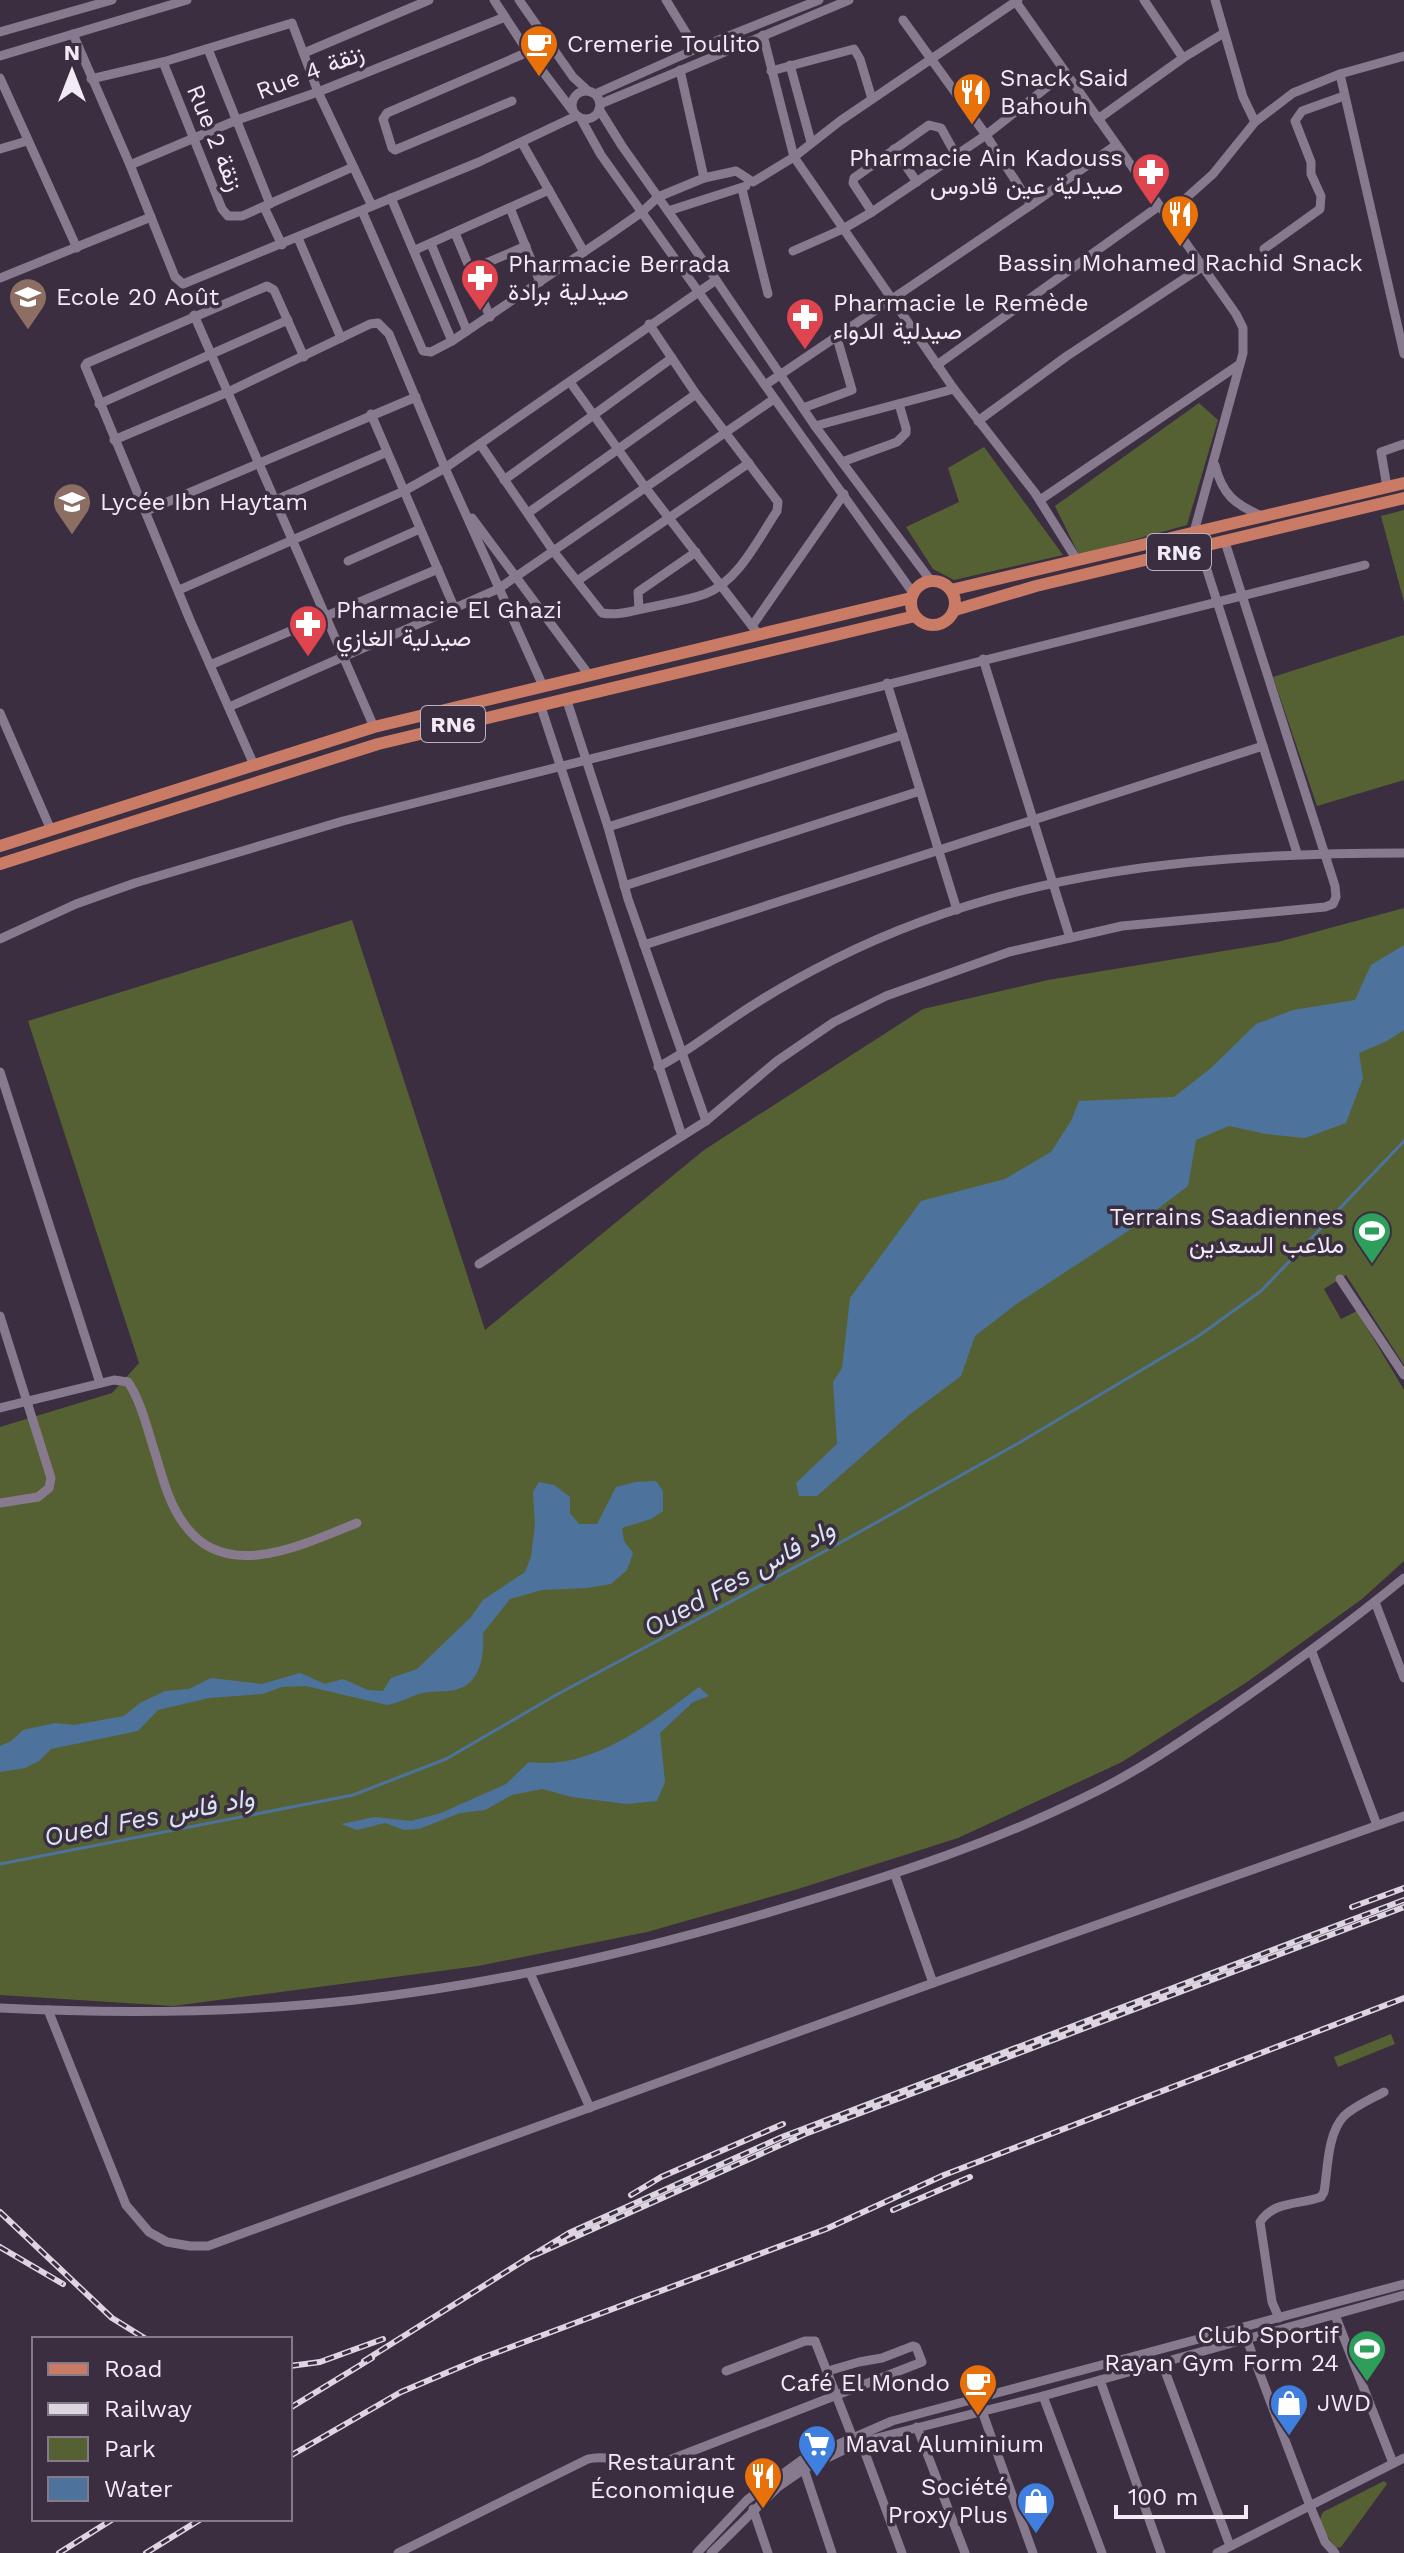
<svg xmlns="http://www.w3.org/2000/svg" width="1404" height="2553" font-family="'Work Sans',Vazirmatn,sans-serif">
	<rect width="100%" height="100%" fill="#3a2e40"/>
	<g fill="#566133">
		<path d="M1199,403l19,17 -31,105 -108,30 -24,-49z"/>
		<path d="M984,447l79,108 -109,25 -21,-11 -27,-42 53,-25 -11,-34z"/>
		<path d="M1404,510v92l-23,-86z"/>
		<path d="M1404,635v145l-87,26 -44,-129z"/>
		<path d="M1404,908v457l-58,-90 -22,14 17,30 16,-8 47,79v171l-42,38 -115,83 -125,80 -164,76 -160,51 -151,43 -169,34 -305,40 -173,-11v-568l112,-34 27,-30 -111,-342 324,-101 133,410 219,-180 219,-141 125,-29 230,-38z"/>
		<path d="M1391,2034l4,10 -57,23 -4,-10z"/>
		<path d="M1384,2481l3,3 -46,63 -5,1 -11,-15 -5,-14 3,-7z"/>
	</g>
	<g fill="#4d739c">
		<path d="M1404,945v85l-17,11 -28,12 4,25 -17,45 -41,15 -39,-4 -37,-8 -33,14 -8,46 -60,45 -113,74 -40,31 -14,40 -52,39 -92,81h-18l-3,-13 41,-39 -4,-62 9,-14 8,-70 71,-97 84,-22 46,-27 20,-31 8,-20 95,-4 37,-29 45,-44 37,-14 62,-10 16,-35z"/>
		<path d="M656,1481l7,10v20l-12,8 -29,9 2,13 9,12 -6,17 -16,14 -24,4 -45,2 -32,9 -27,34c1,20 -1,46 -22,55 -11,5 -27,2 -38,5 -13,3 -23,10 -36,12l-81,-19 -24,1 -20,7 -53,4 -51,12 -20,21 -87,18 -12,12 -14,7 -25,4v-26l11,-5 12,-11 32,-7 19,2 50,-9 16,-13 25,-12 24,-2 22,-11 51,6 38,-11 25,11 18,-5 25,11 15,1 8,-13 26,-9 54,-52 12,-17 42,-28 6,-15 4,-32 -2,-33 6,-10 15,3 16,12v16l9,11h18l19,-37 19,-5z"/>
		<path d="M699,1687l10,9 -16,6 -33,31 5,49 -8,19 -31,3 -54,-7 -30,-8 -30,6 -27,15 -25,3 -41,16 -15,1 -19,-7 -28,7 -16,-6 34,-7 36,4 30,-8 65,-29 23,-22c62,9 122,-39 170,-75z"/>
	</g>
	<g fill="none" stroke-linecap="round" stroke-linejoin="round">
		<path stroke="#4d739c" stroke-width="3" d="M0,1864l353,-69 93,-36 110,-64 271,-145 190,-106 180,-107 64,-46 143,-150"/>
		<g stroke="#887a8e" stroke-width="9">
			<path d="M494,0l34,52 44,58"/>
			<path d="M519,0l54,77 14,13"/>
			<path d="M666,0l30,49"/>
			<path d="M1018,0l-178,121 -46,36 160,232 81,104 42,67"/>
			<path d="M1144,0l39,58"/>
			<path d="M1215,0l28,97 12,25"/>
			<path d="M1016,2l220,312 7,14v25l-49,179"/>
			<path d="M903,20l83,115 45,70"/>
			<path d="M0,32l112,-32"/>
			<path d="M73,34l57,131 45,112 8,7 296,-122 97,-46"/>
			<path d="M208,49l62,155"/>
			<path d="M304,53l125,-53"/>
			<path d="M0,56l187,-56"/>
			<path d="M163,62l59,147 6,7h14l111,-49"/>
			<path d="M790,65l21,77"/>
			<path d="M771,71l83,-22 6,10 12,40"/>
			<path d="M1340,74l64,280"/>
			<path d="M0,78l77,170"/>
			<path d="M91,79l72,-17 129,-39 26,69 54,114"/>
			<circle cx="586" cy="105" r="14"/>
			<path d="M595,94l101,-45 123,-49"/>
			<path d="M512,101l-117,49 -3,-2 -9,-29 4,-6 141,-61"/>
			<path d="M600,104l249,-104"/>
			<path d="M599,109l23,37 84,119 109,161 116,155"/>
			<path d="M581,119l20,36 312,438"/>
			<path d="M1098,119l85,-61 41,-25"/>
			<path d="M522,143l62,109"/>
			<path d="M0,149l27,-8"/>
			<path d="M894,149l23,33"/>
			<path d="M130,165l107,-45 81,-28 187,-75"/>
			<path d="M704,178l32,-7 17,11 41,-25 -31,-122"/>
			<path d="M742,189l26,105"/>
			<path d="M391,198l61,143"/>
			<path d="M264,207l18,38"/>
			<path d="M510,208l30,74"/>
			<path d="M362,211l61,140 8,1 21,-11 157,-106 33,-23 16,-15 46,-19 -24,-108"/>
			<path d="M668,211l78,-25"/>
			<path d="M872,212l-19,-29 1,-5 75,-53 12,3 15,27"/>
			<path d="M1166,216l47,-42 42,-52 38,-29 47,-19 64,-18"/>
			<path d="M455,233l35,84"/>
			<path d="M298,238l43,100"/>
			<path d="M431,244l36,87"/>
			<path d="M1264,249l56,-40 1,-13 -10,-22v-12l-16,-41 7,-10 42,-15"/>
			<path d="M415,250l134,-60"/>
			<path d="M793,251l50,-22 29,-17 114,-77 79,-62"/>
			<path d="M470,270l56,-24"/>
			<path d="M0,278l151,-61"/>
			<path d="M194,315l180,412"/>
			<path d="M937,365l222,-159"/>
			<path d="M570,382l75,105 114,148"/>
			<path d="M765,385l266,-180 85,-60"/>
			<path d="M99,404l189,-84"/>
			<path d="M803,408l49,-18 -15,-52"/>
			<path d="M371,414l83,193"/>
			<path d="M978,421l89,-65 135,-89"/>
			<path d="M815,426l139,-37"/>
			<path d="M114,440l114,-48 142,-68 8,-1 11,11 56,134 98,218"/>
			<path d="M480,444l74,108 48,61c16,3 33,-3 49,-6 18,-4 37,-7 54,-13 34,-13 53,-55 72,-83l1,-9 -82,-108 -47,-70"/>
			<path d="M842,462l55,-20 9,-9v-5l-7,-24"/>
			<path d="M1215,465c7,29 20,40 47,51"/>
			<path d="M504,480l168,-122"/>
			<path d="M1387,487l-6,-35 23,-8"/>
			<path d="M276,500l111,-48"/>
			<path d="M1040,500l200,-136"/>
			<path d="M146,511l270,-114"/>
			<path d="M528,513l168,-119"/>
			<path d="M472,518l117,157"/>
			<path d="M1200,548l97,305"/>
			<path d="M348,561l72,-32"/>
			<path d="M577,581l172,-118"/>
			<path d="M179,590l225,-99 41,-23 271,-188"/>
			<path d="M639,609l-1,-17 58,-40"/>
			<path d="M752,626l92,-132"/>
			<path d="M983,659l87,279"/>
			<path d="M210,665l228,-96"/>
			<path d="M887,683l70,227"/>
			<path d="M566,698l42,129 20,72 78,222"/>
			<path d="M540,704l142,432"/>
			<path d="M229,707l269,-118 276,-190"/>
			<path d="M0,713l51,117"/>
			<path d="M254,765l-64,-145 -105,-254 2,-3 180,-77 7,4 30,67"/>
			<path d="M608,827l295,-92"/>
			<path d="M624,886l296,-95"/>
			<path d="M0,939l76,-35 59,-21 208,-62 1022,-256"/>
			<path d="M644,945l619,-199"/>
			<path d="M658,1067c26,-13 47,-30 71,-46 33,-23 68,-43 104,-61 180,-91 373,-107 571,-107"/>
			<path d="M0,1072l100,311"/>
			<path d="M479,1264l227,-143 71,-60 57,-39 52,-26 123,-44 113,-26 203,-19 8,-3 3,-7 -1,-11 -110,-344"/>
			<path d="M1340,1279l64,96"/>
			<path d="M0,1316l51,162 -2,10 -11,9 -38,6"/>
			<path d="M0,1408l114,-28 14,2c14,21 20,50 28,74 7,23 13,48 28,68 42,60 119,20 173,-1"/>
			<path d="M1375,1602l29,76"/>
			<path d="M1312,1652l65,173"/>
			<path d="M895,1875l38,108"/>
			<path d="M530,1973l60,135"/>
			<path d="M0,2008c118,6 237,5 355,-8 150,-17 298,-52 442,-96 100,-30 197,-62 290,-108 48,-23 92,-53 136,-83 62,-43 123,-87 181,-135"/>
			<path d="M48,2010l78,195 23,27 18,10 23,4h18l725,-263 471,-167"/>
			<path d="M1335,2315l58,148"/>
			<path d="M1279,2318l-7,-16 -12,-80c13,-21 39,-17 61,-25l3,-5c4,-23 3,-58 20,-76 11,-10 27,-17 40,-24"/>
			<path d="M1247,2340l63,166 15,36 10,11"/>
			<path d="M1162,2363l68,183"/>
			<path d="M726,2371l79,-30h10l37,95"/>
			<path d="M1100,2380l61,173"/>
			<path d="M1043,2396l59,157"/>
			<path d="M982,2411l51,142"/>
			<path d="M917,2427l48,126"/>
			<path d="M861,2442l41,111"/>
			<path d="M804,2469l28,84"/>
			<path d="M753,2509l15,44"/>
			<path d="M398,2553l190,-94c23,-6 48,10 71,5l263,-102 -6,-15 -3,-1 -31,12 -23,4 -31,9"/>
			<path d="M697,2553l50,-53 55,-40 90,-39 512,-137"/>
			<path d="M711,2553l67,-66 26,-18 57,-27 182,-46 361,-101"/>
			<path d="M1217,2553l187,-95"/>
		</g>
		<g stroke="#ca7b66" stroke-width="12">
			<circle cx="933" cy="603" r="22"/>
			<path d="M951,590l453,-107"/>
			<path d="M955,610l81,-24 368,-88"/>
			<path d="M0,846l374,-119 537,-129"/>
			<path d="M0,864l378,-120 537,-128"/>
		</g>
		<g stroke="#ddd6e1" stroke-width="6">
			<g id="rail">
				<path d="M1404,1900l-622,237 -213,96 -41,25 277,-124 599,-227"/>
				<path d="M1352,1907l52,-19"/>
				<path d="M631,2195l30,-18 122,-53"/>
				<path d="M893,2210l77,-33"/>
				<path d="M0,2212l112,106 34,21"/>
				<path d="M0,2247l63,37"/>
				<path d="M364,2361l164,-103"/>
				<path d="M290,2366l30,-4 63,-23"/>
				<path d="M290,2408l82,-50"/>
				<path d="M290,2456l111,-64 78,-33 347,-130 118,-54 460,-177"/>
				<path d="M59,2553l54,-34"/>
				<path d="M146,2553l55,-34"/>
			</g>
		</g>
		<use href="#rail" stroke="#3a2e40" stroke-width="3" stroke-dasharray="9" stroke-linecap="butt"/>
	</g>
	<defs>
		<g id="cafe-pin" transform="scale(2)"><path d="M0 17L-7.5 6A9.5 9.5 0 1 1 7.5 6Z" fill="#e8710a" stroke="#3a2e40"/><path d="M-5.5-4.5H6V0H3Q3 3.5 0 3.5H-2.5Q-5.5 3.5-5.5 0ZM3-3.2v2h1.7v-2ZM-6 4.5H4V6H-6Z" fill="#fff"/></g>
		<g id="restaurant-pin" transform="scale(2)"><path d="M0 17L-7.5 6A9.5 9.5 0 1 1 7.5 6Z" fill="#e8710a" stroke="#3a2e40"/><path d="M-5-6h1v4h1v-4h1v4h1v-4h1v5L-1.5 .5V6h-2V.5L-5-1ZM5-6V6H3V1.5H1.5Q1.5-4 5-6Z" fill="#fff"/></g>
		<g id="pharmacy-pin" transform="scale(2)"><path d="M0 17L-7.5 6A9.5 9.5 0 1 1 7.5 6Z" fill="#e0444e" stroke="#3a2e40"/><path d="M-2-6h4v4h4v4h-4v4h-4v-4h-4v-4h4Z" fill="#fff"/></g>
		<g id="school-pin" transform="scale(2)"><path d="M0 17L-7.5 6A9.5 9.5 0 1 1 7.5 6Z" fill="#8d6e63" stroke="#3a2e40"/><path d="M0-5L7-2L0 1L-7-2ZM-4 1L0 2.5L4 1V4Q0 6-4 4Z" fill="#fff"/></g>
		<g id="stadium-pin" transform="scale(2)"><path d="M0 17L-7.5 6A9.5 9.5 0 1 1 7.5 6Z" fill="#2e9e5b" stroke="#3a2e40"/><path d="M0-5a6.5 5 0 1 0 0 10a6.5 5 0 1 0 0-10ZM-3.5-1.8h7v3.6h-7Z" fill="#fff"/></g>
		<g id="shop-pin" transform="scale(2)"><path d="M0 17L-7.5 6A9.5 9.5 0 1 1 7.5 6Z" fill="#3f7fe0" stroke="#3a2e40"/><path d="M-5-2.5h2.3a2.7 3.5 0 0 1 5.4 0H5L5.5 6h-11ZM-1.5-2.5h3a1.5 2.3 0 0 0-3 0Z" fill="#fff"/></g>
		<g id="supermarket-pin" transform="scale(2)"><path d="M0 17L-7.5 6A9.5 9.5 0 1 1 7.5 6Z" fill="#3f7fe0" stroke="#3a2e40"/><path d="M-6-5.5h2.5l.6 2H6L4.5 2H-2.5L-4.4-4H-6ZM-1.5 3.2a1.3 1.3 0 1 0 .1 0ZM3 3.2a1.3 1.3 0 1 0 .1 0Z" fill="#fff"/></g>
	</defs>
	<g fill-rule="evenodd">
		<use href="#cafe-pin" x="539" y="44"/>
		<use href="#restaurant-pin" x="972" y="92"/>
		<use href="#pharmacy-pin" x="1151" y="172"/>
		<use href="#restaurant-pin" x="1180" y="214"/>
		<use href="#pharmacy-pin" x="480" y="278"/>
		<use href="#school-pin" x="28" y="297"/>
		<use href="#pharmacy-pin" x="805" y="317"/>
		<use href="#school-pin" x="72" y="502"/>
		<use href="#pharmacy-pin" x="308" y="624"/>
		<use href="#stadium-pin" x="1372" y="1231"/>
		<use href="#stadium-pin" x="1367" y="2349"/>
		<use href="#cafe-pin" x="978" y="2383"/>
		<use href="#shop-pin" x="1289" y="2403"/>
		<use href="#supermarket-pin" x="817" y="2444"/>
		<use href="#restaurant-pin" x="763" y="2476"/>
		<use href="#shop-pin" x="1036" y="2501"/>
	</g>
	<g text-anchor="middle" dominant-baseline="central" stroke-width="7" stroke-linejoin="round" paint-order="stroke">
		<g fill="#3a2e40" stroke="#bbb2bf" stroke-width="2">
			<rect x="1147" y="534" width="64" height="36" rx="6"/>
			<rect x="421" y="706" width="64" height="36" rx="6"/>
		</g>
		<g font-size="22" font-weight="bold" fill="#f2ebf6">
			<text x="1179" y="552">RN6</text>
			<text x="453" y="724">RN6</text>
		</g>
		<g font-size="24" fill="#f2ebf6" stroke="#3a2e40" text-anchor="start">
			<text x="567" y="44">Cremerie Toulito</text>
			<text x="1000" y="78">Snack Said<tspan x="1000" dy="28">Bahouh</tspan></text>
			<text x="1123" y="158" text-anchor="end">Pharmacie Ain Kadouss<tspan x="1123" dy="28">صيدلية عين قادوس</tspan></text>
			<text x="1180" y="263" text-anchor="middle">Bassin Mohamed Rachid Snack</text>
			<text x="508" y="264">Pharmacie Berrada<tspan x="508" dy="28">صيدلية برادة</tspan></text>
			<text x="56" y="297">Ecole 20 Août</text>
			<text x="833" y="303">Pharmacie le Remède<tspan x="833" dy="28">صيدلية الدواء</tspan></text>
			<text x="100" y="502">Lycée Ibn Haytam</text>
			<text x="336" y="610">Pharmacie El Ghazi<tspan x="336" dy="28">صيدلية الغازي</tspan></text>
			<text x="1344" y="1217" text-anchor="end">Terrains Saadiennes<tspan x="1344" dy="28">ملاعب السعدين</tspan></text>
			<text x="1339" y="2335" text-anchor="end">Club Sportif<tspan x="1339" dy="28">Rayan Gym Form 24</tspan></text>
			<text x="950" y="2383" text-anchor="end">Café El Mondo</text>
			<text x="1317" y="2403">JWD</text>
			<text x="845" y="2444">Maval Aluminium</text>
			<text x="735" y="2462" text-anchor="end">Restaurant<tspan x="735" dy="28">Économique</tspan></text>
			<text x="1008" y="2487" text-anchor="end">Société<tspan x="1008" dy="28">Proxy Plus</tspan></text>
		</g>
		<g font-size="24" fill="#f2ebf6" stroke="#3a2e40">
			<text transform="translate(310 72) rotate(-21)">Rue 4 زنقة</text>
			<text transform="translate(215 138) rotate(68)">Rue 2 زنقة</text>
		</g>
		<g font-size="26" font-style="italic" fill="#d9e5f2" stroke="#3a2e40">
			<text transform="translate(739 1578) rotate(-29)">Oued Fes واد فاس</text>
			<text transform="translate(149 1817) rotate(-11)">Oued Fes واد فاس</text>
		</g>
	</g>
	<rect x="32" y="2337" width="260" height="184" fill="#3a2e40" stroke="#847a89" stroke-width="2"/>
	<rect x="48" y="2363" width="40" height="12" fill="#ca7b66" stroke="#847a89" stroke-width="2"/>
	<text x="104" y="2377" font-size="24" fill="#f2ebf6">Road</text>
	<rect x="48" y="2403" width="40" height="12" fill="#ddd6e1" stroke="#847a89" stroke-width="2"/>
	<text x="104" y="2417" font-size="24" fill="#f2ebf6">Railway</text>
	<rect x="48" y="2437" width="40" height="24" fill="#566133" stroke="#847a89" stroke-width="2"/>
	<text x="104" y="2457" font-size="24" fill="#f2ebf6">Park</text>
	<rect x="48" y="2477" width="40" height="24" fill="#4d739c" stroke="#847a89" stroke-width="2"/>
	<text x="104" y="2497" font-size="24" fill="#f2ebf6">Water</text>
	<g transform="translate(72 72)" stroke="#3a2e40" stroke-width="6" paint-order="stroke">
	<path d="M0-6L14 30L0 20L-14 30Z" fill="#f2ebf6"/>
	<text y="-12" font-size="22" font-weight="bold" text-anchor="middle" fill="#f2ebf6">N</text>
	</g>
	<path d="M1116 2505v12h130v-12" fill="none" stroke="#f2ebf6" stroke-width="4"/>
	<text x="1128" y="2505" font-size="24" fill="#f2ebf6" stroke="#3a2e40" stroke-width="6" paint-order="stroke">100 m</text>
</svg>
